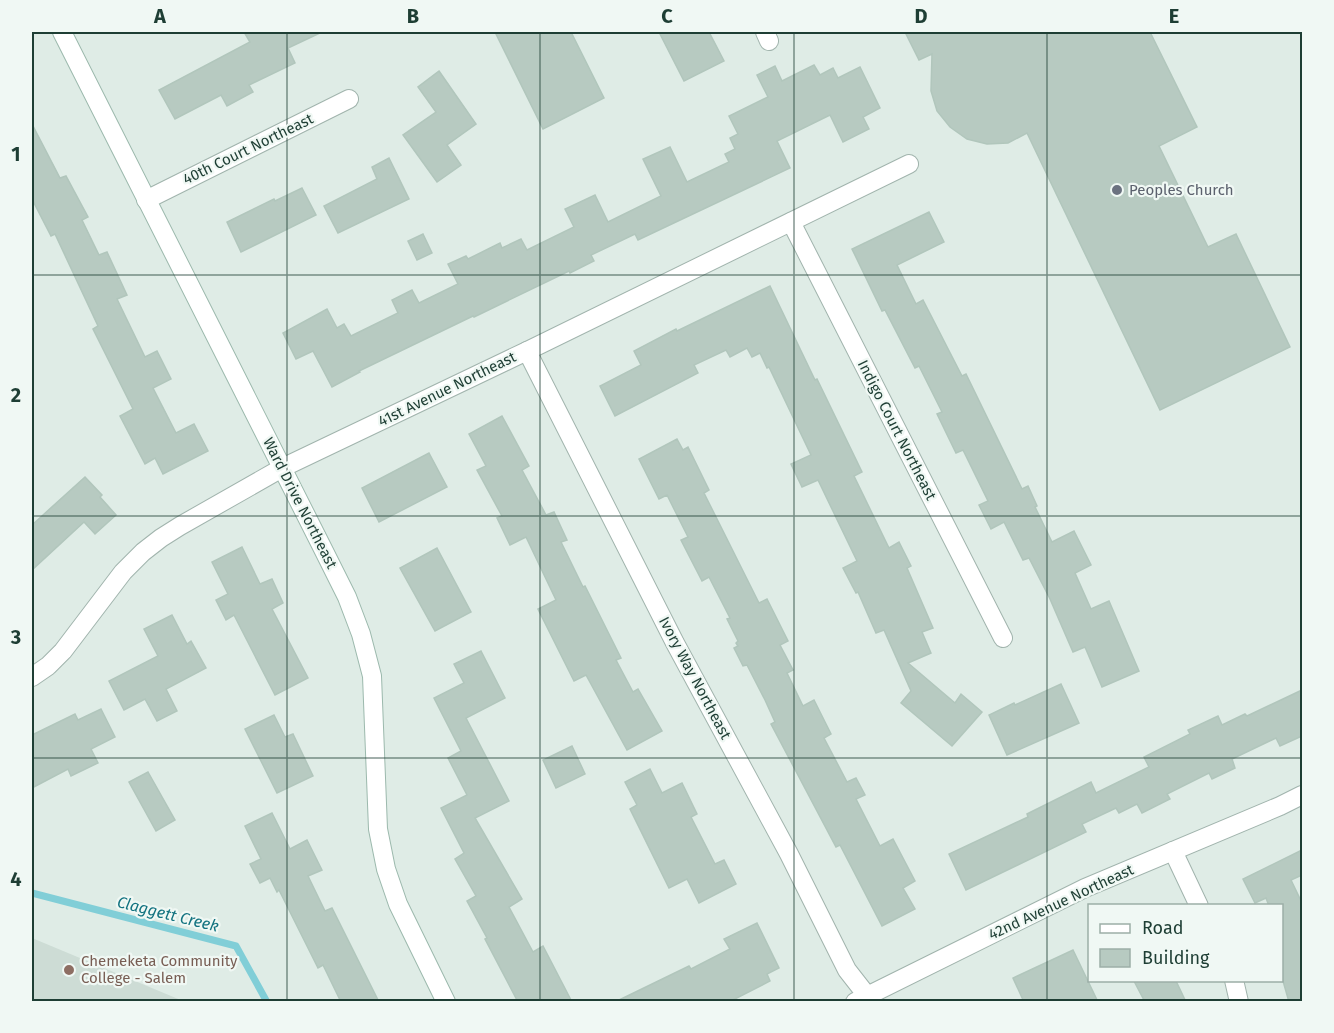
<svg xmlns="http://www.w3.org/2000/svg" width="1334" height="1033" font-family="'Fira Sans',sans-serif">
	<rect width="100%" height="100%" fill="#dfece6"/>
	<path fill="#cddcd5" d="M32,938l151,63h-151z"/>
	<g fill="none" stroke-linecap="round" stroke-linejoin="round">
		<path stroke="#81ced7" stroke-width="7" d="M32,893l204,53 31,56"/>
	</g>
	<g fill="#b7cac1" stroke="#b1c6bc" stroke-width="1.5">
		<path d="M244,32h78l-34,16 7,15 -46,22 4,7 -26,14 -6,-11 -46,24 -16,-29 91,-48z"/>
		<path d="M495,32h76l33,66 -61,31z"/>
		<path d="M659,32h50l15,29 -40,20z"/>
		<path d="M905,32h245l47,95 -38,19 49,101 28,-13 54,113 -130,63 -133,-277 -19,10 -21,1 -20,-5 -17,-12 -13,-16 -6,-20 1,-37 -13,6z"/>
		<path d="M814,65l6,10 13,-7 5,10 22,-11 20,41 -17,9 6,12 -26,13 -13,-27 -53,26 13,27 -152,72 -3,-6 -44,21 3,6 -24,12 -1,-2 -95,46 -1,-1 -114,55 1,1 -28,15 -19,-36 -17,8 -13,-26 44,-24 10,19 7,-4 7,12 47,-23 -6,-13 20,-10 7,13 39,-19 -10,-20 18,-8 2,3 32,-16 2,5 19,-9 6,11 47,-23 -9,-18 30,-14 13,27 53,-26 -18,-37 27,-12 17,35 42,-20 -4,-8 10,-5 -5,-11 8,-4 -9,-18 39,-19 -11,-22 18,-9 7,15z"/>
		<path d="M439,71l37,53 -29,21 14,20 -24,17 -34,-47 33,-23 -18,-25z"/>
		<path d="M32,124l28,54 6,-2 22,41 -6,3 17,35 8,-3 20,43 -10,4 28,58 12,-6 14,28 -18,9 23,45 18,-9 14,27 -45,23 -8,-16 -10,6 -25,-48 13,-7 -40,-80 5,-3 -43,-92 -4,2 -19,-37z"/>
		<path d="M389,158l20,41 -71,34 -14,-27 53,-27 -5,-12z"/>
		<path d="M302,188l14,27 -75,37 -14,-30 47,-23 1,2z"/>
		<path d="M929,212l15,30 -47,23 19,39 7,-4 39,76 4,-2 56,115 6,-3 9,20 -2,1 17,35 22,-11 17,34 -16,8 16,36 18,-8 30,70 -37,16 -17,-40 -12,5 -23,-53 -21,-41 -6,2 -19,-38 -13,7 -12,-24 9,-4 -25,-51 -7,3 -19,-39 5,-2 -23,-46 -4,2 -30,-58 -3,1 -30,-62z"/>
		<path d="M423,234l9,19 -15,7 -9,-19z"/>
		<path d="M770,286l45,94 2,-1 45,93 -8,4 35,72 10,-6 12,24 -4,2 26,60 -11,4 9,21 -23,10 47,40 6,-9 21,18 -30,34 -51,-43 10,-12 -27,-61 -8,3 -18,-41 -2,1 -13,-25 14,-7 -39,-81 -16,7 -11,-23 20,-9 -42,-88 -2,1 -7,-15 -8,4 -5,-9 -17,9 -4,-7 -32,15 4,8 -83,43 -15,-30 41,-21 -7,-14 42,-22 1,2z"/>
		<path d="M502,416l27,50 -7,4 24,45 8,-3 13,28 -6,2 22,45 2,-1 36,72 -5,2 17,32 5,-3 24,42 -35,19 -41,-75 -12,6 -36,-72 18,-9 -30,-63 -16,8 -13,-27 5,-2 -25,-46 9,-4 -17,-32z"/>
		<path d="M677,439l6,11 5,-3 21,43 -5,3 55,110 8,-4 21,42 -8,4 13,25 -6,3 16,33 11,-6 17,34 -7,4 23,44 9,-4 9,17 -9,4 24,47 13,-7 22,42 -12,7 12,21 -33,17 -42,-81 -4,2 -65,-123 4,-2 -10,-22 -18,-35 -4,1 -9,-18 4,-2 -2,-3 2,-2 -11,-22 3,-1 -21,-41 -7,4 -21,-41 7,-3 -21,-42 -8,4 -20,-40z"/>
		<path d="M429,453l18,34 -68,35 -17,-34z"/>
		<path d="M85,477l17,18 -2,2 16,18 -21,19 -11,-12 -52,48v-45z"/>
		<path d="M242,547l18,37 12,-5 11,24 -11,6 36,69 -33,17 -41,-80 -8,5 -10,-20 12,-6 -16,-32z"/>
		<path d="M437,548l34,64 -36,19 -35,-63z"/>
		<path d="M172,615l15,29 4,-3 15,27 -40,21 11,22 -20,10 -12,-22 -21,11 -15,-29 49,-25 -14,-27z"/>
		<path d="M481,651l24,47 -39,20 43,83 -34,17 47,81 -13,8 24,45 10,-6 29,56h-54l-33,-63 2,-1 -20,-37 9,-5 -21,-37 9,-6 -23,-45 26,-13 -19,-37 13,-7 -27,-53 30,-15 -10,-19z"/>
		<path d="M1061,684l18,39 -72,32 -18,-40 25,-12 1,2z"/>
		<path d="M1302,690v46l-22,10 -4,-8 -44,21 3,9 -23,11 -3,-6 -42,21 3,5 -28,14 -5,-9 -18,9 -3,-5 -34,16 4,8 -120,58 -17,-36 79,-37 -1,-3 64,-32 5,11 53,-26 -5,-10 46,-23 -2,-4 30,-14 4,9 23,-11 2,2z"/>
		<path d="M101,709l14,28 -24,12 7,14 -27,13 -3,-7 -36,19v-53l43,-21 3,6z"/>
		<path d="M274,715l11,22 8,-3 20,42 -36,17 -32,-64z"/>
		<path d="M572,746l13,28 -29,14 -13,-28z"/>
		<path d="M650,769l12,24 20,-10 15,31 -6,3 24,47 9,-4 12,24 -37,19 -12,-24 -18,9 -39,-79 7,-4 -12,-23z"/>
		<path d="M148,772l27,48 -19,11 -27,-49z"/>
		<path d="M272,813l18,36 17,-9 15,30 -14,6 17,35 7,-3 47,94h-38l-18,-37 -5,3 -39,-78 -2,2 -7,-14 -10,5 -10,-19 11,-5 -16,-33z"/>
		<path d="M1302,850v25l-11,5 11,23v99h-13l-8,-28v-68h-12l-3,-8 -11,5 -12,-24z"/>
		<path d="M757,923l22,45 -12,6 3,7 -41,21h-114l74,-36 2,3 39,-20 -6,-10z"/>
		<path d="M1073,950l25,52h-74l-11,-24z"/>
		<path d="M1134,981h42l10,21h-41z"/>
	</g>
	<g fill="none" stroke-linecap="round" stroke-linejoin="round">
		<g stroke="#a1b4ad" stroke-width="20">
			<g id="street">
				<path d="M765,32l4,9"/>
				<path d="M146,200l203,-101"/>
				<path d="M791,222l212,416"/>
				<path d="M527,351l148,292 114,211 58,116 25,32"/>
				<path d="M32,677l16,-11 15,-15 60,-79 20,-20 18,-14 19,-12 102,-58 245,-117 382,-187"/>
				<path d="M1173,851l26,55"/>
				<path d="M1234,980l5,22"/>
				<path d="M855,1002l230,-114 195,-82 22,-11"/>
			</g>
		</g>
		<g stroke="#9cb9ad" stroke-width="20">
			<path id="secondary" d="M62,32l262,519 23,46 14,37 11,42 6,153 8,40 12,35 48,98"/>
		</g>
		<use href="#street" stroke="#fff" stroke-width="18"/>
		<use href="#secondary" stroke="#fff" stroke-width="18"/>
	</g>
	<path fill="none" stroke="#1e3e34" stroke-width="1.5" stroke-opacity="0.55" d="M287,32v970M540,32v970M794,32v970M1047,32v970M32,275h1270M32,516h1270M32,758h1270"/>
	<circle fill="#6b7280" stroke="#f0f8f4" stroke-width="2" cx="1117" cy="190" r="6"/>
	<circle fill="#8d6e63" stroke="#f0f8f4" stroke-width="2" cx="69" cy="970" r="6"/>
	<g text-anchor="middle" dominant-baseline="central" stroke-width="4.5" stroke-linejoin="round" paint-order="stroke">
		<g font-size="15" fill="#1e3e34" stroke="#f0f8f4">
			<text transform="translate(248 149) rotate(-26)">40th Court Northeast</text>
			<text transform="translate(447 389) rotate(-26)">41st Avenue Northeast</text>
			<text transform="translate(897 430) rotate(63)">Indigo Court Northeast</text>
			<text transform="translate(300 503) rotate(63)">Ward Drive Northeast</text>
			<text transform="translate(695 678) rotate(62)">Ivory Way Northeast</text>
			<text transform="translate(1061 902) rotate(-25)">42nd Avenue Northeast</text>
		</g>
		<g font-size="15" fill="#5b616d" stroke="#f0f8f4" text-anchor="start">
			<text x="1129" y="190">Peoples Church</text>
		</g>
		<g font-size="15" fill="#785e54" stroke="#f0f8f4" text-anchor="start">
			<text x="81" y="961">Chemeketa Community<tspan x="81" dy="17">College - Salem</tspan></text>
		</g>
		<g font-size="16" font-style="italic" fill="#137380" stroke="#f0f8f4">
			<text transform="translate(168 914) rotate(14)">Claggett Creek</text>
		</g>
	</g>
	<rect width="1334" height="1033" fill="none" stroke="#f0f8f4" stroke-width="66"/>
	<rect x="1088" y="904" width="195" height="78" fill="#f0f8f4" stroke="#9caea7" stroke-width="1.5"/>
	<rect x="1100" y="924" width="30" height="9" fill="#ffffff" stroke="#9caea7" stroke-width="1.5"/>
	<text x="1142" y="934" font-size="18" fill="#1e3e34">Road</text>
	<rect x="1100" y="949" width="30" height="18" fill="#b7cac1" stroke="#9caea7" stroke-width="1.5"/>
	<text x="1142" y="964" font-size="18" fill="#1e3e34">Building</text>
	<rect x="33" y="33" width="1268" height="967" fill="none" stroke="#1e3e34" stroke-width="2"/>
	<g font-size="20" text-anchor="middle" font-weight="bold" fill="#1e3e34">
		<text x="160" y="23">A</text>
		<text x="413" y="23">B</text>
		<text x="667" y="23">C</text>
		<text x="921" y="23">D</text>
		<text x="1174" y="23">E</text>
		<text x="16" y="161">1</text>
		<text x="16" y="402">2</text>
		<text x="16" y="644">3</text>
		<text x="16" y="886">4</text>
	</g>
</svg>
